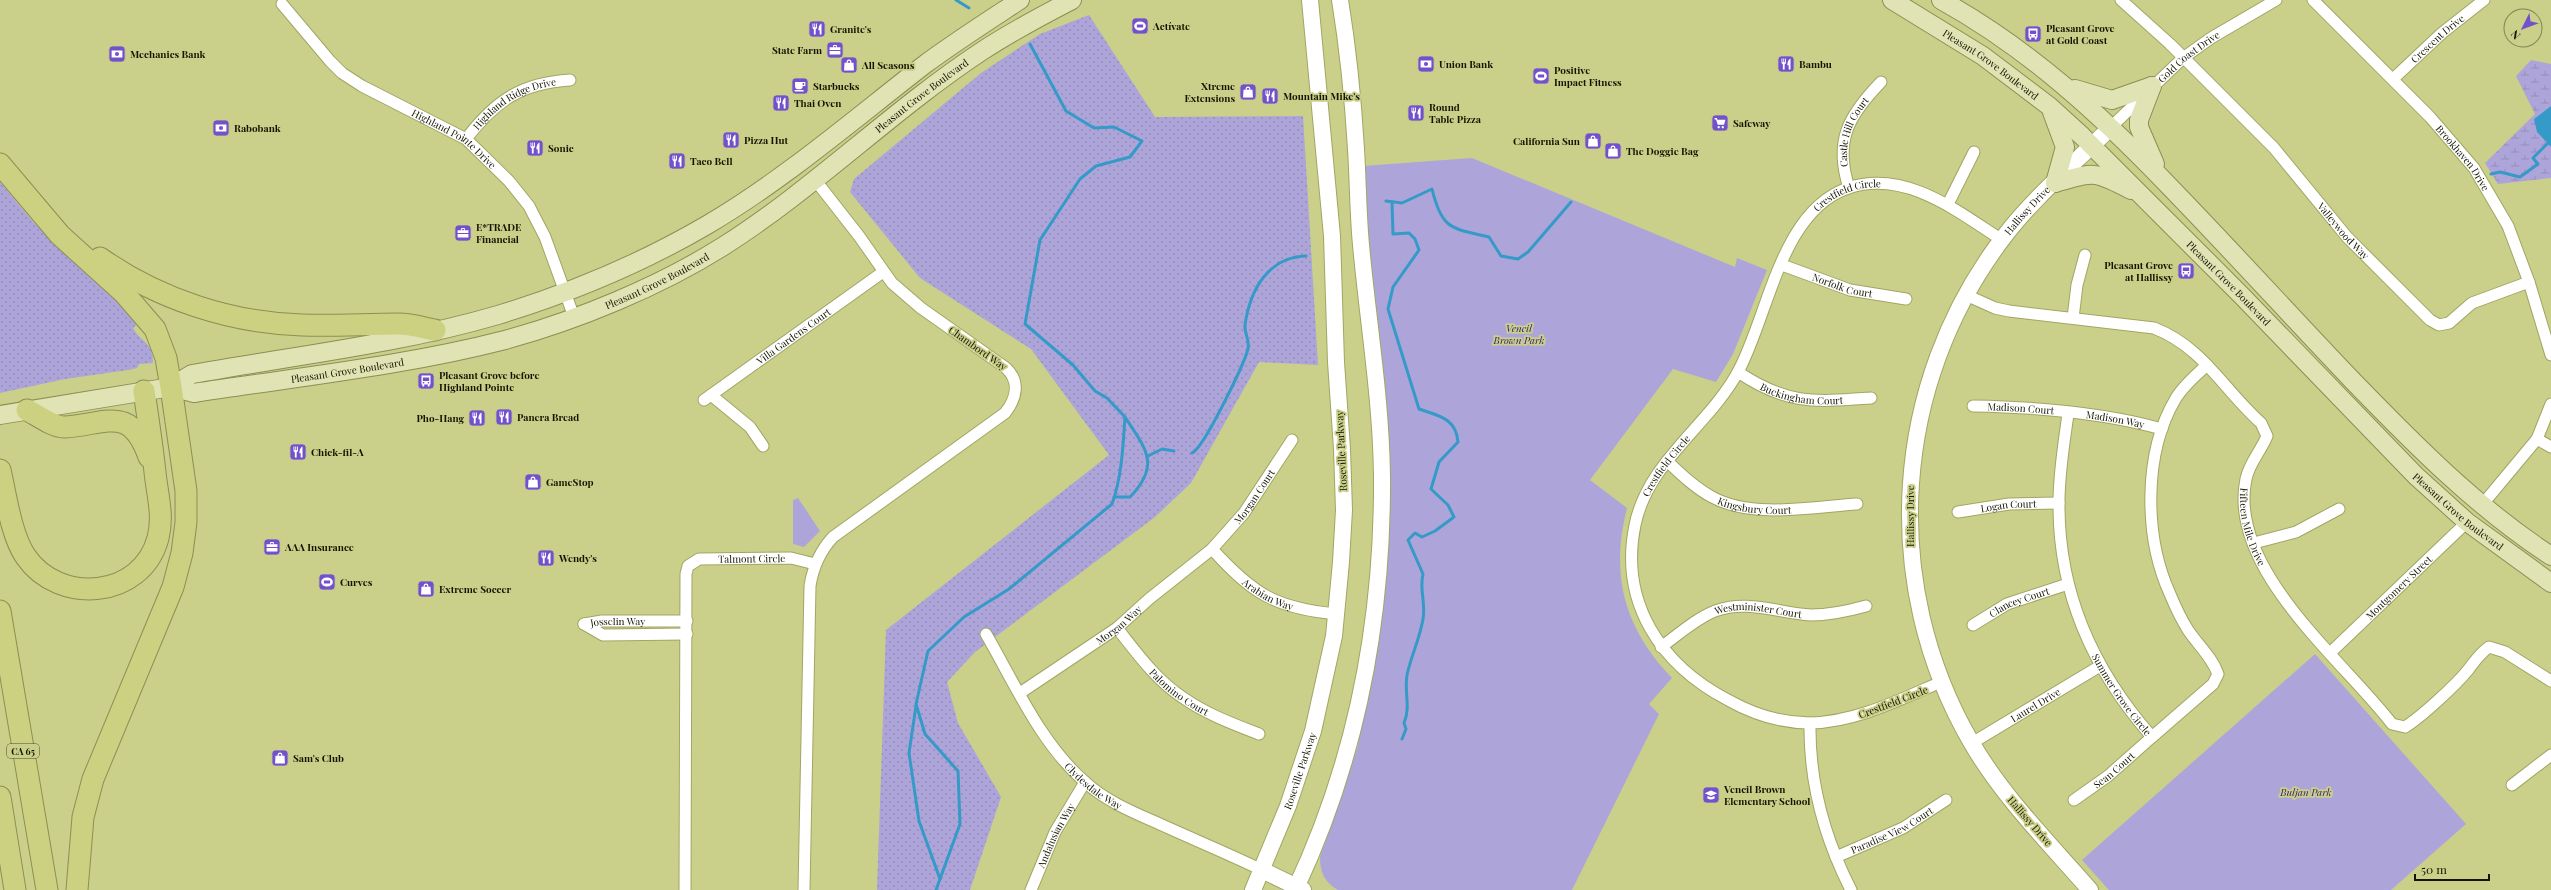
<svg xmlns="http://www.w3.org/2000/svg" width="2551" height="890" font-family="'Playfair Display',serif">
	<defs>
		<pattern id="grass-dots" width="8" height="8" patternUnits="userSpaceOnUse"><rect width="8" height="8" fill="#ada5da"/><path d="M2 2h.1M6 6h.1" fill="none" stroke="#948db9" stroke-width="1.8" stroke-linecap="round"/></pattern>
		<pattern id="wetland-marsh" width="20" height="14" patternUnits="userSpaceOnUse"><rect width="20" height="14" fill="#ada5da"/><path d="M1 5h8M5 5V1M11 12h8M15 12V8" fill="none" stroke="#948db9"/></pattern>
	</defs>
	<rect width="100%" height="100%" fill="#cacf8a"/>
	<g fill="url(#grass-dots)">
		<path d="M1089,15l66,102 148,-1 15,249 -59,-3 -68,121 -36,34 -180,135 -28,30 11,41 43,74 -31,93h-93l9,-260 223,-175 -78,-106 -111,-71 -70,-86 4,-13 127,-106 59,-39z"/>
		<path d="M0,182l35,42 63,54 39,46 -4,4c7,14 20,13 20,35l-14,1 -2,4 -9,2 -63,9 -65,14z"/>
	</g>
	<path fill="url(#wetland-marsh)" d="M2531,60l20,4v114l-53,6 -13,-21 50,-49 -19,-38z"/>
	<g fill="#ada5da">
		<path d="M1472,158l263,109 2,-9 30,12 -34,84 -17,28 -43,-13 -83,111 37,28c-17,67 -3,120 45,170l-23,26 10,10 -87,176h-234c-14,-8 -18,-18 -18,-33l38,-111 21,-151 -16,-429z"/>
		<path d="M798,498l22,33 -16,16 -11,-3v-44z"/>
		<path d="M2315,654l151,170 -75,66h-282l-27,-30z"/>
	</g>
	<path fill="#359ac7" d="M2551,106v41l-14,-15 -3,-13z"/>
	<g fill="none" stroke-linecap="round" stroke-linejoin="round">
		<g stroke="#359ac7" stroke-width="3">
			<path d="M956,0l13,8"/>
			<path d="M2491,174l9,-2 20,5 18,-13 -5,-6 14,-14"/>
			<path d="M1386,201l16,2 30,-14c10,41 19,39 57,48l12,19 17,3 10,-7 43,-50"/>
			<path d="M1392,202l1,32 16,-1 6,6 4,11 -26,37 -5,22 31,100c20,7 37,9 39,33l-19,20 -8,27 17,16 6,12 -19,14 -13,6 -7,-4 -7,7 15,34c-4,15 3,29 0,45 -3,19 -12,37 -16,56 -3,17 4,32 -3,48l2,6 -4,10"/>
			<path d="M1192,453c12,-5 52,-89 56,-104 2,-9 -4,-16 -3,-24 5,-35 23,-68 61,-69"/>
			<path d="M1148,456l14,-7 12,2"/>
			<path d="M1114,497h16c31,-32 16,-48 -5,-80"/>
			<path d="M916,706l-7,47 10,68 21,58"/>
			<path d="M936,890l24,-66 -2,-53 -33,-37 -9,-30 12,-53 36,-34 45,-28 103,-85c10,-28 11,-58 13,-87l-18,-19 -12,-7 -22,-26 -48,-41 15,-84 40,-61 16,-13 34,-9 12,-16 -28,-14 -20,1 -28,-17 -36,-67"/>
		</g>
		<g stroke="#a2a663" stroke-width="13">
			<g id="street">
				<path id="s1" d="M2121,0l49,44 104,104 73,89 83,83 9,5 10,-2 23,-20 57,-21"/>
				<path id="s2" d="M2313,0l117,117 44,51 34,58 21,56 22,73"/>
				<path id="s3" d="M282,4l48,57 12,12 20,13 104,53 43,42 20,25 16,31 29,80"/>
				<path id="s4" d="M2393,79l49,-46 42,-33"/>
				<path id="s5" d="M2111,127l72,-69 28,-20 65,-38"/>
				<path id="s6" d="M466,139c29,-38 55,-56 104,-59"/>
				<path id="s7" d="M1849,188c-15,-47 -1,-72 32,-106"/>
				<path d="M1948,204l26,-52"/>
				<path id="s8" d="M1782,265l68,25 56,9"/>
				<path id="s9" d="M1966,295l29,13 14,3 145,17c49,19 69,61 107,95l6,13c-6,15 -18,27 -21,43 -19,90 97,181 146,245l13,3c16,-10 51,-42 63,-57 7,-9 11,-16 21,-23l16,5 46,29"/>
				<path d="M2073,318l4,-33 8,-30"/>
				<path id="s10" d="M1738,372c49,33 76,30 133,26"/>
				<path d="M711,395l39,32 13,19"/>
				<path id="s11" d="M704,400l179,-128"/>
				<path id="s12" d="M1973,406c59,1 132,7 189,23"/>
				<path id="s13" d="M2068,414c-4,29 -9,58 -9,88 -1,90 34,168 93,235l61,-53 5,-10c-6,-17 -20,-29 -30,-44 -7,-11 -13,-24 -18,-36 -26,-57 -27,-141 6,-196 8,-13 20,-23 31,-33"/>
				<path d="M2537,439l14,8"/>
				<path id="s14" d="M1667,461c14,13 28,27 45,36 40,22 101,10 145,7"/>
				<path d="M2482,505l55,-66 14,-35"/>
				<path id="s15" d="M1958,512l51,-8 50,-1"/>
				<path d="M2254,543l42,-11 43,-23"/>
				<path id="s16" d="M1212,549c41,45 63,59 124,65"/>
				<path d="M584,624l19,11 84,-1"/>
				<path id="s17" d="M584,624l18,-3h85"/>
				<path id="s18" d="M1973,625l34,-21 61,-20"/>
				<path id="s19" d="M1117,628c19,24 38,51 65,69 24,17 51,27 77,37"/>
				<path id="s20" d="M986,634c29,50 55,110 99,148 22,20 50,31 77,43 33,15 67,29 100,45"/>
				<path id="s21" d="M1661,647c17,-12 34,-28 54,-36 32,-12 63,2 96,4 19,0 37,-4 55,-9"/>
				<path id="s22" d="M2330,653l137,-131"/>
				<path id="s23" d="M1941,682c-42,18 -85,40 -131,41 -29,0 -57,-9 -82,-23 -67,-35 -109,-97 -93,-175 13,-64 75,-100 104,-155 30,-57 42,-159 109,-182 57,-19 109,23 154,52"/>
				<path id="s24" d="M1020,693l97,-65 32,-29 63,-50 32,-36 48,-73"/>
				<path d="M1810,723c-1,60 14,114 41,167"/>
				<path id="s25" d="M1972,743l128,-77"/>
				<path d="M2512,785l39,-30"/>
				<path id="s26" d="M2074,800l34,-24 44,-39"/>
				<path id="s27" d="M1836,857l67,-29 43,-28"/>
				<path id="s28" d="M685,890l1,-316 2,-8 11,-7 92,-1 24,6"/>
				<path d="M804,890l6,-304c3,-19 10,-35 23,-49l172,-124c12,-15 15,-32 1,-45l-85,-60 -29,-25 -33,-47 -43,-55"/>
				<path id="s29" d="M1031,890l24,-58 30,-50"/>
			</g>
		</g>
		<g stroke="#a2a663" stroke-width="18">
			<g id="secondary">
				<path d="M1262,870l41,20"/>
				<path id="s30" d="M1253,890l35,-84 25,-75 21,-95 7,-74 3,-52 -2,-61 -6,-87 -4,-126 -22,-236"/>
				<path d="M1295,890c62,-131 88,-269 87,-414 -1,-78 -14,-154 -21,-231 -3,-32 -3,-64 -5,-96 -3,-50 -8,-100 -16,-149"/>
				<path id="s31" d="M2090,890c-41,-47 -87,-93 -119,-148 -92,-159 -79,-358 32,-504 31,-41 72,-75 108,-111"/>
			</g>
		</g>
		<g stroke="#8c8f54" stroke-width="20">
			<g id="primary">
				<path id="s32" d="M1892,0l91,56 66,50 33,30 160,160 174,180 51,46 84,61"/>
				<path d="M1941,0c87,48 159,114 228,186 62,64 122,130 183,194 62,64 124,127 199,176"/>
				<path d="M2152,86l-13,34v7l16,37"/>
				<path d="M2075,89l37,11 40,-14"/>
				<path d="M2052,112l13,35 -10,36"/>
				<path d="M2055,183c40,-11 38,-13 76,7"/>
				<path d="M171,387l21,-13c101,-18 207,-30 306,-59 72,-22 144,-52 209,-90 78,-46 146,-105 217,-160 31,-23 64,-44 96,-65"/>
				<path id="s33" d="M0,415l171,-28 23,6c104,-16 210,-27 311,-53 73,-20 153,-53 217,-93 92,-58 169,-136 260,-196 29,-19 59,-35 90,-51"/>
			</g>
		</g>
		<g stroke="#8c8f54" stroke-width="23">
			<g id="highway">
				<path d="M0,164l60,71 64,58 31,36 11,29 5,29 15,104v31l-4,31 -9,34 -80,192 -10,38 -6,73"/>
				<path d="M100,258c58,41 131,65 202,67 32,1 65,-1 97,-1 12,0 25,4 36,6"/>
				<path d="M27,410c10,5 26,17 37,17 41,-2 66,-24 85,30"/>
				<path d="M0,470c6,25 11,66 26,87 33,48 116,42 132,-19 6,-23 -1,-44 -3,-66 -3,-27 -7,-54 -11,-81"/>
				<path d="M0,611l47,279"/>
				<path d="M0,797l15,93"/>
			</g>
		</g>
		<use href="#street" stroke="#fff" stroke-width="11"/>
		<use href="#secondary" stroke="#fff" stroke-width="16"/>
		<use href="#primary" stroke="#e0e3b3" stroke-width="18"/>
		<use href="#highway" stroke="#ccd081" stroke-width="21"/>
	</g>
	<defs>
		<g id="stadium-square" transform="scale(0.9)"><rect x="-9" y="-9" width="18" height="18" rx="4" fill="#7252cc" stroke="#cacf8a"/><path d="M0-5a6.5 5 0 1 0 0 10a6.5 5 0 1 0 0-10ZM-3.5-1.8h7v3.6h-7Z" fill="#fff"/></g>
		<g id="restaurant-square" transform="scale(0.9)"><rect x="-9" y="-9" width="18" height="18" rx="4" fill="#7252cc" stroke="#cacf8a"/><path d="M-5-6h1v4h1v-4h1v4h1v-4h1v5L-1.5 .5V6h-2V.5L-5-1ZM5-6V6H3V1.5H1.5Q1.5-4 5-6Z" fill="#fff"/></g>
		<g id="bus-square" transform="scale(0.9)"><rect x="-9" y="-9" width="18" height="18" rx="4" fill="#7252cc" stroke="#cacf8a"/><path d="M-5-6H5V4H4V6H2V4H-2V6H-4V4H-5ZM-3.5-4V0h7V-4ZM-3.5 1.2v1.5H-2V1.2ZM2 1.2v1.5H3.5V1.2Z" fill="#fff"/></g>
		<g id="office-square" transform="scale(0.9)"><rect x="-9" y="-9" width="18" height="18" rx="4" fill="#7252cc" stroke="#cacf8a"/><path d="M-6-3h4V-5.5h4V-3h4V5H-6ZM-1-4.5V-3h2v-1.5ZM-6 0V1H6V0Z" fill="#fff"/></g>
		<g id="bank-square" transform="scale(0.9)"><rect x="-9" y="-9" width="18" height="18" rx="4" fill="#7252cc" stroke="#cacf8a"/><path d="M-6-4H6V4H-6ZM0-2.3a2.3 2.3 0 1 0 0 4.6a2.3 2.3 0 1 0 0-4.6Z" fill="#fff"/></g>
		<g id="shop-square" transform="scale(0.9)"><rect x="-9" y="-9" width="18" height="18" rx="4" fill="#7252cc" stroke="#cacf8a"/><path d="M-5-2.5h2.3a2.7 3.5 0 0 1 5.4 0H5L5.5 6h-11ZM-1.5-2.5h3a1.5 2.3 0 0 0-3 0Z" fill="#fff"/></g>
		<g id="cafe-square" transform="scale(0.9)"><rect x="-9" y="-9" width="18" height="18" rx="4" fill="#7252cc" stroke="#cacf8a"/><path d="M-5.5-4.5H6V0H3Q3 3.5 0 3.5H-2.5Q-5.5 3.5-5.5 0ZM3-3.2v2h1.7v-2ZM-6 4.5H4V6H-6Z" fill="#fff"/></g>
		<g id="supermarket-square" transform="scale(0.9)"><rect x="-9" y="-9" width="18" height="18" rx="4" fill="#7252cc" stroke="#cacf8a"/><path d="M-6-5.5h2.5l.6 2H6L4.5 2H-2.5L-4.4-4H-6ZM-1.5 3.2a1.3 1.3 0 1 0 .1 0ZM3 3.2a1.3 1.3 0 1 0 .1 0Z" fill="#fff"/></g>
		<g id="school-square" transform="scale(0.9)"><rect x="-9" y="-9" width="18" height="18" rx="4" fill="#7252cc" stroke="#cacf8a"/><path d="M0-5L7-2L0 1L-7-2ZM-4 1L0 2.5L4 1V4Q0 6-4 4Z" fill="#fff"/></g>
	</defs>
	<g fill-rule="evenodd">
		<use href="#stadium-square" x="1140" y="26"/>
		<use href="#restaurant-square" x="817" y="29"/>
		<use href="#bus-square" x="2033" y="34"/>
		<use href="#office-square" x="835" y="50"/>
		<use href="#bank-square" x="117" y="54"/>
		<use href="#bank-square" x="1426" y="64"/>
		<use href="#restaurant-square" x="1786" y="64"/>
		<use href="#shop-square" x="849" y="65"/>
		<use href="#stadium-square" x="1541" y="76"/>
		<use href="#cafe-square" x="800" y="86"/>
		<use href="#shop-square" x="1248" y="92"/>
		<use href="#restaurant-square" x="1270" y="96"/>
		<use href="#restaurant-square" x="781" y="103"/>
		<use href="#restaurant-square" x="1416" y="113"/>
		<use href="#supermarket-square" x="1720" y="123"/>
		<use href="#bank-square" x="221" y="128"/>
		<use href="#restaurant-square" x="731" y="140"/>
		<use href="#shop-square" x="1593" y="141"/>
		<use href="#restaurant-square" x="535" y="148"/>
		<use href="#shop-square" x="1613" y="151"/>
		<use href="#restaurant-square" x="677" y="161"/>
		<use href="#office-square" x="463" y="233"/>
		<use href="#bus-square" x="2186" y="271"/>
		<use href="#bus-square" x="426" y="381"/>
		<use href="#restaurant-square" x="504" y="417"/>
		<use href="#restaurant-square" x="477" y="418"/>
		<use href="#restaurant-square" x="298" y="452"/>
		<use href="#shop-square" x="533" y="482"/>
		<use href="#office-square" x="272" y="547"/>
		<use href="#restaurant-square" x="546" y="558"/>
		<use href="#stadium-square" x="327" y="582"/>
		<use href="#shop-square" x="426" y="589"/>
		<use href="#shop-square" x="280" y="758"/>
		<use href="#school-square" x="1711" y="795"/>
	</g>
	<g text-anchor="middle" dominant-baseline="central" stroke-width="3.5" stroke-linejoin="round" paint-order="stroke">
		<rect fill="#cacf8a" stroke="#4b4d29" stroke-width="1" x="7" y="744" width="32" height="14" rx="3"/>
		<g font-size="9" font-weight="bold" fill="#141500">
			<text x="23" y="751">CA 65</text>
		</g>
		<g font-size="10" font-weight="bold" fill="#141500" stroke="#cacf8a" text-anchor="start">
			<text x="1153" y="26">Actívate</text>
			<text x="2046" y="28">Pleasant Grove<tspan x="2046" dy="12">at Gold Coast</tspan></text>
			<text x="830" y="29">Granite's</text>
			<text x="822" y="50" text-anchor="end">State Farm</text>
			<text x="130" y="54">Mechanics Bank</text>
			<text x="1439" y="64">Union Bank</text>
			<text x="1799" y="64">Bambu</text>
			<text x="862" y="65">All Seasons</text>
			<text x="1554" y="70">Positive<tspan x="1554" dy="12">Impact Fitness</tspan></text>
			<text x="813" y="86">Starbucks</text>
			<text x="1235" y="86" text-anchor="end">Xtreme<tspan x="1235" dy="12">Extensions</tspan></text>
			<text x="1283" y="96">Mountain Mike's</text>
			<text x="794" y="103">Thai Oven</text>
			<text x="1429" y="107">Round<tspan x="1429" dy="12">Table Pizza</tspan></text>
			<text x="1733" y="123">Safeway</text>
			<text x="234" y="128">Rabobank</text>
			<text x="744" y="140">Pizza Hut</text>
			<text x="1580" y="141" text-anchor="end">California Sun</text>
			<text x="548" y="148">Sonic</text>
			<text x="1626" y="151">The Doggie Bag</text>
			<text x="690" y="161">Taco Bell</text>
			<text x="476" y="227">E*TRADE<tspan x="476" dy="12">Financial</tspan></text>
			<text x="2173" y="265" text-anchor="end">Pleasant Grove<tspan x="2173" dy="12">at Hallissy</tspan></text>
			<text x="439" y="375">Pleasant Grove before<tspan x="439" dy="12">Highland Pointe</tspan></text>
			<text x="517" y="417">Panera Bread</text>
			<text x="464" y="418" text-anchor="end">Pho-Hang</text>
			<text x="311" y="452">Chick-fil-A</text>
			<text x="546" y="482">GameStop</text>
			<text x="285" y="547">AAA Insurance</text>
			<text x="559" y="558">Wendy's</text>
			<text x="340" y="582">Curves</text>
			<text x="439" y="589">Extreme Soccer</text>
			<text x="293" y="758">Sam's Club</text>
			<text x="1724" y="789">Vencil Brown<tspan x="1724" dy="12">Elementary School</tspan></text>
		</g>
		<g font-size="10" fill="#141500" stroke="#cacf8a">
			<text stroke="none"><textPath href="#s4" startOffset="60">Crescent Drive</textPath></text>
			<text stroke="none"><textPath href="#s5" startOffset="105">Gold Coast Drive</textPath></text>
			<text stroke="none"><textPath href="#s32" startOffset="118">Pleasant Grove Boulevard</textPath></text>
			<text stroke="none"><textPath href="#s33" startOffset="1000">Pleasant Grove Boulevard</textPath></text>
			<text stroke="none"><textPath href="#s6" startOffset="62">Highland Ridge Drive</textPath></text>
			<text stroke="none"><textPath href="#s7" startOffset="59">Castle Hill Court</textPath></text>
			<text stroke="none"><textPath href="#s3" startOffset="222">Highland Pointe Drive</textPath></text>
			<text stroke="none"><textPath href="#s2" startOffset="218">Brookhaven Drive</textPath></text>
			<text stroke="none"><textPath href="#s23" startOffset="842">Crestfield Circle</textPath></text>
			<text stroke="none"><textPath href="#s31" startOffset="762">Hallissy Drive</textPath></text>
			<text stroke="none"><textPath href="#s1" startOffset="321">Valleywood Way</textPath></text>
			<text stroke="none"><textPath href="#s33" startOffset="676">Pleasant Grove Boulevard</textPath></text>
			<text stroke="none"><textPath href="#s32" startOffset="442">Pleasant Grove Boulevard</textPath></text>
			<text stroke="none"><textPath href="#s8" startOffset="64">Norfolk Court</textPath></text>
			<text stroke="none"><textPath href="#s11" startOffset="110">Villa Gardens Court</textPath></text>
			<text transform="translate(978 348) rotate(35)">Chambord Way</text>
			<text stroke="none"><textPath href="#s33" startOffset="352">Pleasant Grove Boulevard</textPath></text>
			<text stroke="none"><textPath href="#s10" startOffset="69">Buckingham Court</textPath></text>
			<text stroke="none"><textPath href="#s12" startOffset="48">Madison Court</textPath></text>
			<text stroke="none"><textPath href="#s12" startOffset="143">Madison Way</textPath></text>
			<text transform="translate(1341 451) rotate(-93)">Roseville Parkway</text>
			<text stroke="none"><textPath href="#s23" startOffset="506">Crestfield Circle</textPath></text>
			<text stroke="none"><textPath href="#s24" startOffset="308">Morgan Court</textPath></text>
			<text stroke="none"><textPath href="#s14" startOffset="102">Kingsbury Court</textPath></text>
			<text stroke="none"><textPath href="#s15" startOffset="51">Logan Court</textPath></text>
			<text stroke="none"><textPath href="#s32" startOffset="766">Pleasant Grove Boulevard</textPath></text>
			<text transform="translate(1910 516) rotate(-90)">Hallissy Drive</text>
			<text stroke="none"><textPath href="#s9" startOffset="448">Fifteen Mile Drive</textPath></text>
			<text stroke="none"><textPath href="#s28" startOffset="390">Talmont Circle</textPath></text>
			<text stroke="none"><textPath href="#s22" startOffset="95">Montgomery Street</textPath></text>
			<text stroke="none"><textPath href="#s16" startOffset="73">Arabian Way</textPath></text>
			<text stroke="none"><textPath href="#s18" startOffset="52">Clancey Court</textPath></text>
			<text stroke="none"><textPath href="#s21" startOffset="109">Westminister Court</textPath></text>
			<text stroke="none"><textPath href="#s17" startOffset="34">Josselin Way</textPath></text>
			<text stroke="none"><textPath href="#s24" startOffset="120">Morgan Way</textPath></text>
			<text stroke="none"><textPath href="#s19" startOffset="90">Palomino Court</textPath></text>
			<text stroke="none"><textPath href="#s13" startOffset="295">Summer Grove Circle</textPath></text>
			<text transform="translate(1893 702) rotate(-21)">Crestfield Circle</text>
			<text stroke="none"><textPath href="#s25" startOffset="74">Laurel Drive</textPath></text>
			<text stroke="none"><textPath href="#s30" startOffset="128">Roseville Parkway</textPath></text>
			<text stroke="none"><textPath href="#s26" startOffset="50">Sean Court</textPath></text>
			<text stroke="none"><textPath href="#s20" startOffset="188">Clydesdale Way</textPath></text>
			<text transform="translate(2030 821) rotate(49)">Hallissy Drive</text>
			<text stroke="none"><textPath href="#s27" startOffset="62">Paradise View Court</textPath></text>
			<text stroke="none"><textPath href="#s29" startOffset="60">Andalusian Way</textPath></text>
		</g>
		<g font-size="10" font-style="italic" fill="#371973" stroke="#cacf8a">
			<text x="1519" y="328">Vencil<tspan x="1519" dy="12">Brown Park</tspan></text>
			<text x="2306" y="792">Buljan Park</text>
		</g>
	</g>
	<g transform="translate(2523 28) rotate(228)"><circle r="19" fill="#cacf8a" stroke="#818553"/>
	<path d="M0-3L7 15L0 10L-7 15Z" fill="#7252cc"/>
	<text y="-6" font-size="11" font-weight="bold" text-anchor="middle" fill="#141500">N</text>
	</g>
	<path d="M2415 874v6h74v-6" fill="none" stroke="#141500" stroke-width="2"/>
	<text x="2421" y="874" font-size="12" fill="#141500" stroke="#cacf8a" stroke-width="3" paint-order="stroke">50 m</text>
</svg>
